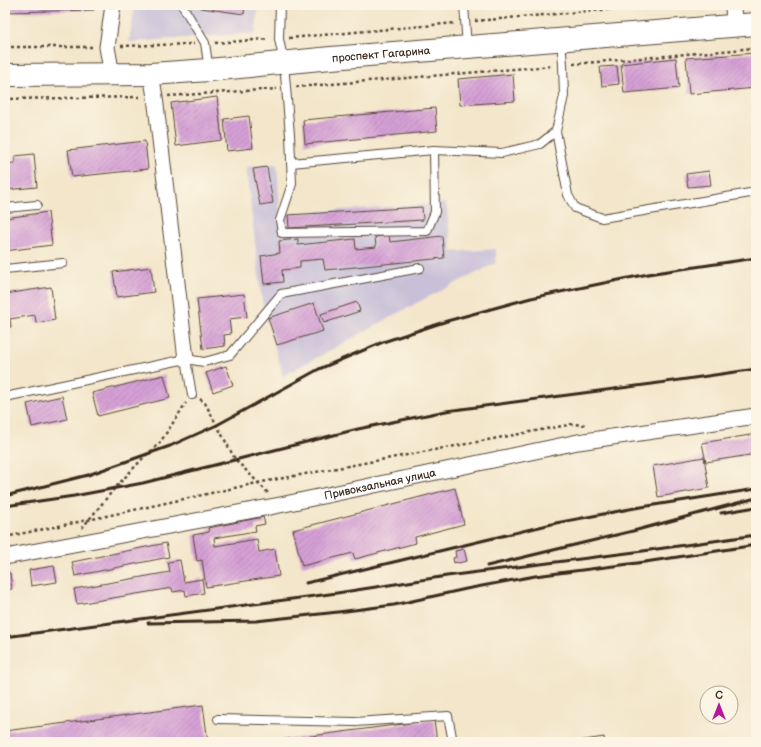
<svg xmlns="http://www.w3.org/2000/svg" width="761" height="747" font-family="'Balsamiq Sans',sans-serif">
	<defs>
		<pattern id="building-hatch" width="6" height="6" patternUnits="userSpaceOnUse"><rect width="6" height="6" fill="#d6a0d6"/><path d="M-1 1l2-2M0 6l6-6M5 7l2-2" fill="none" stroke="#af83ad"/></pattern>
	</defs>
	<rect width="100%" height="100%" fill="#fcf5e5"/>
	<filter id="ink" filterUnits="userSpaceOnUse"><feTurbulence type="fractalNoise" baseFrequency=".025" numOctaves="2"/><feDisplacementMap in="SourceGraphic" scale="8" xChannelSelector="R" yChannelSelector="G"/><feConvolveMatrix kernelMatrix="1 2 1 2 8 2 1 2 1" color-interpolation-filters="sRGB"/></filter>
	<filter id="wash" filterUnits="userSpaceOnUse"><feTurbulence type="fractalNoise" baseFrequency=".012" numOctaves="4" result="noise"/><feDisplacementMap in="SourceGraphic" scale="16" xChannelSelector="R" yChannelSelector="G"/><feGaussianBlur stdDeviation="0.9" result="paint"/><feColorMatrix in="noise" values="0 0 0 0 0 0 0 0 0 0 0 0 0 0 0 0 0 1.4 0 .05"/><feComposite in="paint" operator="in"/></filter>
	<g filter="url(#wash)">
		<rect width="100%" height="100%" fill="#f3e6ca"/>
		<g fill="#c8bfd8">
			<path d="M135,5h123l-2,28 -127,9z"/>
			<path d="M277,164l3,50 166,-11 6,49 44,-3v14l-74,37 -139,76 -21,-75 -16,-134z"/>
		</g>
		<g id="blocks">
			<g fill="url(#building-hatch)">
				<path d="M5,5h88l1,5 -89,2z"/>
				<path d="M202,5h43l-1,9 -43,-6z"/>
				<path d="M756,53v35l-67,6 -3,-36z"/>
				<path d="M676,58l3,30 -55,5 -3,-29z"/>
				<path d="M617,66l2,18 -17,2 -2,-19z"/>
				<path d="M513,74l2,27 -55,4 -2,-26z"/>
				<path d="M217,97l5,43 -46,6 -5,-43z"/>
				<path d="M435,108l2,23 -132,13 -2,-24z"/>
				<path d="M249,116l4,32 -26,3 -3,-32z"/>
				<path d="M145,141l3,28 -76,8 -4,-27z"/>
				<path d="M34,154l3,33 -32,3v-26l10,-1v-7z"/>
				<path d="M267,167l6,36 -13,2 -7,-36z"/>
				<path d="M709,171l2,14 -23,2 -2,-13z"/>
				<path d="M422,207l1,13 -134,8 -1,-13z"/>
				<path d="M48,212l4,33 -47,6v-33z"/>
				<path d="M389,235l1,7 52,-6 2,22 -119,12 -2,-11 -23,2v7l-18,2 1,12 -19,2 -3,-28 19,-3 -1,-12 19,-2v6l57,-6 1,10 20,-2 -1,-10z"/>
				<path d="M151,267l3,25 -37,5 -4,-25z"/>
				<path d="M51,287l4,33 -19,3 -1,-8 -25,4 1,8h-6v-33z"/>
				<path d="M244,294l3,23 -18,2 2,15 -7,1 1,11 -22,3 -6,-50z"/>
				<path d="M357,302l3,9 -36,12 -3,-9z"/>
				<path d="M314,303l9,28 -46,14 -9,-27z"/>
				<path d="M226,366l7,19 -20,7 -7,-19z"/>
				<path d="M164,375l6,23 -72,18 -6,-23z"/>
				<path d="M62,396l5,23 -35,8 -5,-23z"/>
				<path d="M756,434v20l-50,8 -4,-19z"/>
				<path d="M704,457l5,31 -51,9 -5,-31z"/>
				<path d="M455,488l9,36 -49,13 1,6 -61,16 -2,-6 -51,13 -9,-36z"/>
				<path d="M263,517l2,7 -10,2 1,5 -42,7 1,8 42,-7 2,13 16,-3 4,27 -73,11 -4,-27 -5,1 -4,-26 16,-3 -1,-4z"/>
				<path d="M166,543l3,14 -94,19 -3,-14z"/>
				<path d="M464,549l3,12 -9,2 -1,-1 -3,1 -1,-5 3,-1 -1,-6z"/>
				<path d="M180,560l4,22 18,-3 2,14 -18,3 -1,-6 -12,2 -1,-4 -95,16 -3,-15 96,-17 -2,-10z"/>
				<path d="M54,566l3,16 -26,4 -2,-16z"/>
				<path d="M10,573l2,16 -7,1v-16z"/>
				<path d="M203,705l5,37h-203v-11z"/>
				<path d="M434,720l3,22h-164v-1z"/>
				<path d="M604,737l1,5h-27v-1z"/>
			</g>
		</g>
	</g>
	<g filter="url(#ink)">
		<use href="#blocks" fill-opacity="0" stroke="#574638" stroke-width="1"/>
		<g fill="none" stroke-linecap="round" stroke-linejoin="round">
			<g stroke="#574638" stroke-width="10">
				<g id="service">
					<path d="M182,5l23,38 4,27"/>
					<path d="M280,5l-1,34 5,24 6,72 2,49 -12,36 2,13 145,-2 8,-19 -1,-62"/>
					<path d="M464,5l3,42"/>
					<path d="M556,131l12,64 7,13 27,10 154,-26"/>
					<path d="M291,163l143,-13 68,3 38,-9 16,-13 8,-35 -1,-31 -2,-25"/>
					<path d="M5,208l32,-3"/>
					<path d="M5,269l58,-6"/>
					<path d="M186,359l6,36"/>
					<path d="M5,397l181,-38 18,3 26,-7 51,-61 139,-26"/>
					<path d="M218,719l137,3 93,-6 5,26"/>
				</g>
			</g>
			<g stroke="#574638" stroke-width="17">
				<g id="minor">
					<path d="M733,5l1,21"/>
					<path d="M151,74l4,23 31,262"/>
					<path d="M112,75l-5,-28 6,-42"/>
					<path id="s1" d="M5,557l275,-52 298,-63 178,-26"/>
				</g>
			</g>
			<g stroke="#574638" stroke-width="24">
				<g id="secondary">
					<path id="s2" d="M5,75l146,-1 58,-4 122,-12 425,-34"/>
				</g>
			</g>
			<g stroke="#574638" stroke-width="2.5" stroke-dasharray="3 3" stroke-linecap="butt">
				<path d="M475,21l183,-16"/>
				<path d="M289,38l167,-15"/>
				<path d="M215,43l53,-4"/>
				<path d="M121,46l73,-2"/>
				<path d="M5,47h89"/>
				<path d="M573,64l183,-16"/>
				<path d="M296,87l256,-21"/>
				<path d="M168,96l109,-7"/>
				<path d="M5,99l137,-2"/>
				<path d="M200,399l5,4 30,56 34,35"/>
				<path d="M82,528l33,-40 31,-33 13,-11 27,-41"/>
				<path d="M5,537l83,-17 169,-37 316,-59 14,1"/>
			</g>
			<use href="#service" stroke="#fff" stroke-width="8"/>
			<use href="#minor" stroke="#fff" stroke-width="15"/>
			<use href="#secondary" stroke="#fff" stroke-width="22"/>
			<g stroke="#3b2a1e" stroke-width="3">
				<path d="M5,496l83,-21 82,-29 47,-21 102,-56 64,-27 64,-21 84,-23 117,-24 108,-16"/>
				<path d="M5,506l69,-10 69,-13 215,-54 88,-18 206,-27 104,-15"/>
				<path d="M721,513l35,-6"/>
				<path d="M487,566l150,-36 119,-32"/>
				<path d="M306,583l250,-60 79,-15 121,-19"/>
				<path d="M148,623l108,-2 82,-9 56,-7 72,-16 69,-13 110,-14 111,-17"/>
				<path d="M5,637l332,-44 110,-17 196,-25 113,-16"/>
			</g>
		</g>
	</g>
	<g text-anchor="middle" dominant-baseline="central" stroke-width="3" stroke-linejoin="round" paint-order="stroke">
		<g font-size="11" fill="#3b2a1e" stroke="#fcf5e5">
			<text stroke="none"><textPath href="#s2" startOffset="377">проспект Гагарина</textPath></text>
			<text stroke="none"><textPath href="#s1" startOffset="382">Привокзальная улица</textPath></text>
		</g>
	</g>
	<rect width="761" height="747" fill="none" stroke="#fcf5e5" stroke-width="20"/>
	<g transform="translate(719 705)"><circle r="19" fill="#fcf5e5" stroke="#afa495"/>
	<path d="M0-3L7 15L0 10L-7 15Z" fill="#b5179e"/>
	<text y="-6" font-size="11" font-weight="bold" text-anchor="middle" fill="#3b2a1e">С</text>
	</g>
</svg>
